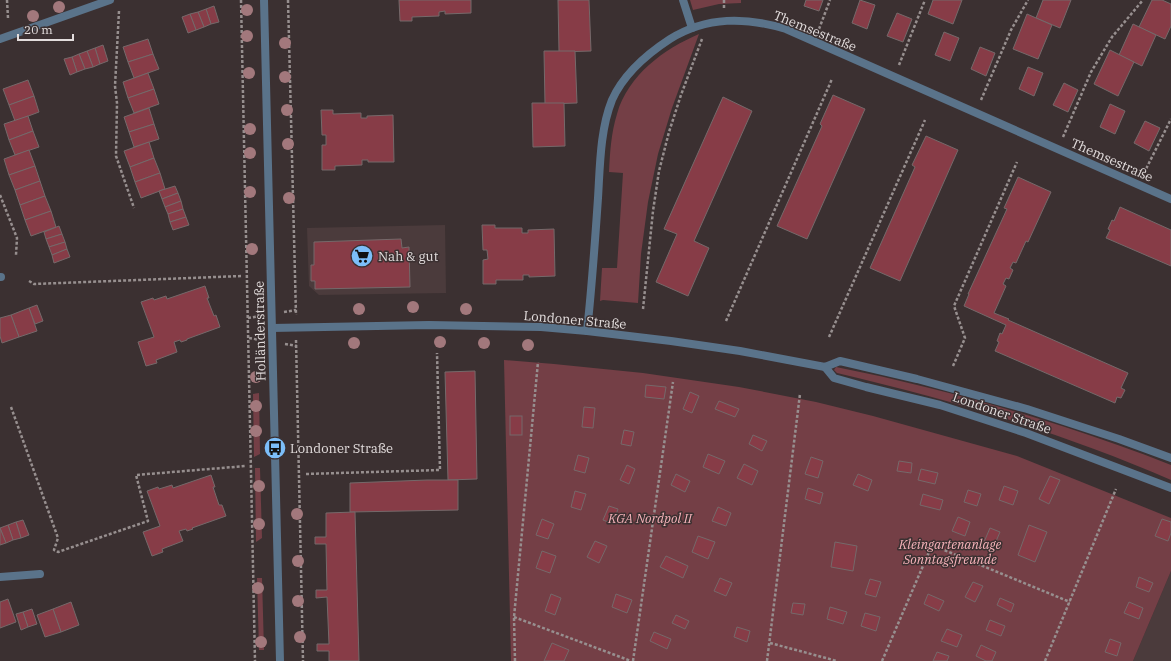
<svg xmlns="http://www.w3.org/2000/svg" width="1171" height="661" font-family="'IBM Plex Serif',serif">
	<rect width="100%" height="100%" fill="#3b3031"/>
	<g fill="#4b3b3c">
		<path d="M445,225l1,68 -127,2 -10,-9 -2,-58z"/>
		<path d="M1171,571v90h-38z"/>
	</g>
	<g fill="#743f46">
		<path d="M690,0h51v3l-22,1 -26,6z"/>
		<path d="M699,34l-27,74 -14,46 -10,48 -7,52 -3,49 -35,-3 -3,1 2,-33h15l6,-95 -14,-1c1,-19 2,-39 8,-58 11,-39 47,-65 82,-80z"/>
		<path d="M504,360l50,4 89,9 96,14 77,15 57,14 144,40 154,62v53l-38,90h-622z"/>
		<path d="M836,367c77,15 154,36 229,60 36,12 71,24 106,38v15c-108,-47 -219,-80 -334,-107l-3,-3z"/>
		<path d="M259,393l1,61 -6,3 -1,-63z"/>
		<path d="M255,468h5l2,70 -6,4z"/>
		<path d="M257,578h5l2,72h-5z"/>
	</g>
	<g fill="#873c47" stroke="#75696a">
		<path d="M399,0h72v13l-26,1v-3l-6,1v4l-27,1v4h-12z"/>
		<path d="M558,0h31l2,51 -32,1z"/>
		<path d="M806,0h17l-4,11 -15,-5z"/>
		<path d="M860,0l15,5 -8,24 -15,-6z"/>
		<path d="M933,0h29l-9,24 -25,-10z"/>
		<path d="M1043,0h28l-11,28 -24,-10z"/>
		<path d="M1152,0h10l9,4v22l-6,13 -26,-12z"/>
		<path d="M214,6l5,16 -8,2 -5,-15z"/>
		<path d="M206,9l5,15 -7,3 -6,-15z"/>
		<path d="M198,12l6,15 -8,3 -6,-16z"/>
		<path d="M897,13l15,6 -9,23 -16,-6z"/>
		<path d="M190,14l6,16 -8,3 -6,-16z"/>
		<path d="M1027,14l25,11 -14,34 -25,-10z"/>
		<path d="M1133,24l23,11 -14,31 -23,-11z"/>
		<path d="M944,32l15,6 -9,23 -15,-6z"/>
		<path d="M148,39l5,15 -25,8 -5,-15z"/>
		<path d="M103,45l5,16 -8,3 -5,-16z"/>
		<path d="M980,47l15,6 -9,23 -15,-7z"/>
		<path d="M95,48l5,16 -7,3 -6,-16z"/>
		<path d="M1110,50l24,12 -16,34 -24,-12z"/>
		<path d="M87,51l6,16 -8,2 -6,-15z"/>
		<path d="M544,51h31l2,52 -32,1z"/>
		<path d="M79,54l6,15 -8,3 -5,-15z"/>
		<path d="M153,54l6,15 -25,9 -6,-16z"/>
		<path d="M72,57l5,15 -7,3 -6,-16z"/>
		<path d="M1028,67l15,6 -9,23 -15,-7z"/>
		<path d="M148,73l6,16 -26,9 -5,-16z"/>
		<path d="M28,80l6,16 -25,9 -6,-16z"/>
		<path d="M1064,83l14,7 -10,22 -15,-7z"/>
		<path d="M154,89l5,15 -25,9 -6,-15z"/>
		<path d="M833,95l32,14 -58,130 -30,-13 45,-100 -2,-2z"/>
		<path d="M34,96l5,16 -24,9 -6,-16z"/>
		<path d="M723,97l29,14 -58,130 15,7 -21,48 -32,-14 21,-48 -13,-5z"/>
		<path d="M532,103h32l1,43 -32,1z"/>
		<path d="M1110,104l15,7 -10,23 -15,-7z"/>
		<path d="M149,108l5,16 -25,8 -5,-15z"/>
		<path d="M321,110h12v4l28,-1v5h6v-2l26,-1 1,47h-26v-2h-6v5l-27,1v4h-13v-25h4v-10h-4z"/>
		<path d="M28,116l5,15 -24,9 -5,-16z"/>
		<path d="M1145,121l15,7 -11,23 -15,-8z"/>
		<path d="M154,124l5,15 -25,8 -5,-15z"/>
		<path d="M33,131l6,16 -24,8 -6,-15z"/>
		<path d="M926,136l32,14 -58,131 -30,-13 45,-101 -3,-2z"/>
		<path d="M149,142l5,16 -24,9 -6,-16z"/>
		<path d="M29,150l6,16 -26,9 -5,-16z"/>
		<path d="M154,158l6,15 -25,9 -5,-15z"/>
		<path d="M35,166l5,15 -25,9 -6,-15z"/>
		<path d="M160,173l5,16 -24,9 -6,-16z"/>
		<path d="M1018,177l33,15 -23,50 -2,-1 -10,22 -3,-1 -3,6 3,2 -4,9 -3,-1 -3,6 3,2 -12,27 15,6 -1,1 120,53 -7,15 4,2 -4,8 -4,-1 -2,6 -120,-52 4,-9 -2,-1 3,-8 2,1 4,-9 -42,-19 5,-12h-1l39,-85 -3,-1z"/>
		<path d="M40,181l5,15 -25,9 -5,-15z"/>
		<path d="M175,186l3,7 -16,6 -3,-8z"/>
		<path d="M178,193l3,8 -16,6 -3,-8z"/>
		<path d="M45,196l6,15 -26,9 -5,-15z"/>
		<path d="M181,201l2,8 -15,5 -3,-7z"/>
		<path d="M1120,207l51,23v36l-65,-28 4,-8 -2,-1 4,-9 2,1z"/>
		<path d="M183,209l3,8 -16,5 -2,-8z"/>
		<path d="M51,211l5,16 -25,9 -6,-16z"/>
		<path d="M186,217l3,8 -16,5 -3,-8z"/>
		<path d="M482,225h13v3h27v5h6v-3l26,-1 1,47 -26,1v-2h-6v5h-27v4h-13v-24l5,-1 -1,-9h-4z"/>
		<path d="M59,226l3,8 -16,5 -2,-7z"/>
		<path d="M62,234l3,8 -16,5 -3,-8z"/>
		<path d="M401,239l1,9 7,-1 1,40 -95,2v-8h-4v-16h3v-23z"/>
		<path d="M65,242l2,7 -15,6 -3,-8z"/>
		<path d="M67,249l3,8 -16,6 -2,-8z"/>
		<path d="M205,286l4,12h-2l7,18 2,-1 4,12 -33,12v1l-6,2 -1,-2 -6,2 3,10 -21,8 1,3 -11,3 -8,-24 16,-5 -13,-35 12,-4 1,2 12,-4 1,3z"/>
		<path d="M37,305l6,16 -8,3 -6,-16z"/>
		<path d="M29,308l8,23 -18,6 -8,-22z"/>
		<path d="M11,315l8,22 -17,6 -2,-7v-18z"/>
		<path d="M475,371l2,108 -29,1 -3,-108z"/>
		<path d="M646,385l20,2 -2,12 -19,-2z"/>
		<path d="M690,392l9,4 -7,17 -9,-4z"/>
		<path d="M719,401l20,8 -4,8 -20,-8z"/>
		<path d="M584,407l11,1 -2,20 -11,-1z"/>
		<rect x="510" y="416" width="12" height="19"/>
		<path d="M624,430l10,2 -3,14 -10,-2z"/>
		<path d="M753,435l14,6 -5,10 -13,-7z"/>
		<path d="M708,454l17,7 -6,13 -16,-7z"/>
		<path d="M578,455l11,3 -4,15 -11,-3z"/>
		<path d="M811,457l12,4 -5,17 -13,-4z"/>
		<path d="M899,461l13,2 -1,10 -14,-2z"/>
		<path d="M744,464l14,7 -6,14 -15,-7z"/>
		<path d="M627,465l8,4 -6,15 -9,-4z"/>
		<path d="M921,469l17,4 -3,11 -17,-4z"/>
		<path d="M676,474l14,7 -5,11 -14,-7z"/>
		<path d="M858,474l14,6 -4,11 -15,-6z"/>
		<path d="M211,475l4,12h-2l6,18h3l4,11 -34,12 1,1 -6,2 -1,-2 -7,2 4,10 -21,8 1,3 -11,4 -9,-24 17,-6 -13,-35 11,-4 1,2 13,-4 1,3z"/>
		<path d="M1050,476l10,4 -11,24 -10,-5z"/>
		<path d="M427,480h31v30l-108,2v-29z"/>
		<path d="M1004,486l14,5 -5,14 -14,-5z"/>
		<path d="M808,488l15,5 -3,11 -15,-5z"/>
		<path d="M968,490l13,4 -4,12 -13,-4z"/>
		<path d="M575,491l11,3 -5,16 -10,-3z"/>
		<path d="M923,494l20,6 -3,10 -20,-5z"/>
		<path d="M609,506l9,3 -5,15 -10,-4z"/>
		<path d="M718,507l13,6 -5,13 -14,-5z"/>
		<path d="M355,512l4,149h-30v-10h-12v-7h12l-2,-47 -11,1v-8h11l-1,-46h-11v-7h11v-24z"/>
		<path d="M958,517l12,5 -5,14 -13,-5z"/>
		<path d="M542,519l12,5 -6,15 -12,-4z"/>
		<path d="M1162,519l9,3v11l-3,8 -13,-5z"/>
		<path d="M23,520l6,15 -8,3 -5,-16z"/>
		<path d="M16,522l5,16 -8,2 -5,-15z"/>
		<path d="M8,525l5,15 -7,3 -6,-15z"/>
		<path d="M1029,525l18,7 -12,30 -17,-7z"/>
		<path d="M0,528l6,15 -6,2z"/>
		<path d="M990,528l10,4 -6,14 -10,-4z"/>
		<path d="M698,536l17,6 -7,17 -16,-7z"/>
		<path d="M595,541l12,5 -8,17 -12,-6z"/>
		<path d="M835,542l22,4 -4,25 -22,-4z"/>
		<path d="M542,551l14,5 -6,17 -14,-5z"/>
		<path d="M666,556l22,10 -5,12 -23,-11z"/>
		<path d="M1139,577l14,6 -4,9 -13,-5z"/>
		<path d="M720,578l12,5 -6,13 -12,-5z"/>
		<path d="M870,579l11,3 -5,15 -11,-3z"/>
		<path d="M973,582l10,4 -8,16 -10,-5z"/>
		<path d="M551,594l10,4 -6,17 -10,-4z"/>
		<path d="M616,594l16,6 -5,13 -15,-6z"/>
		<path d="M928,594l16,7 -5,10 -15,-7z"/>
		<path d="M1000,598l14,6 -3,8 -14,-7z"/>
		<path d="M8,599l8,23 -16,6v-26z"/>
		<path d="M71,602l8,23 -18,7 -8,-23z"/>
		<path d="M1129,602l14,6 -4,11 -15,-6z"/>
		<path d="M793,603l12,1 -2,11 -12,-2z"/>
		<path d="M830,607l17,5 -4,12 -16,-5z"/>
		<path d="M32,609l5,15 -9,3 -5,-15z"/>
		<path d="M53,609l8,23 -16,5 -8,-22z"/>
		<path d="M23,612l5,15 -7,3 -5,-16z"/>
		<path d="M865,613l15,4 -4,14 -15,-5z"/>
		<path d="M676,615l13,6 -4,8 -13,-6z"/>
		<path d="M990,620l15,6 -4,10 -15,-6z"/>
		<path d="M737,627l13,4 -3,11 -13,-5z"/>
		<path d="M947,629l15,6 -5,12 -16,-6z"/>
		<path d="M654,632l17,7 -4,10 -17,-8z"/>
		<path d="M1110,639l11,4 -4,13 -12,-4z"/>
		<path d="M552,643l17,7 -5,11h-20z"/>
		<path d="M981,645l15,7 -4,9h-6l-10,-5z"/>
		<path d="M937,652l12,4 -2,5h-14z"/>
	</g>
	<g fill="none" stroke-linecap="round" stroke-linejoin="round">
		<g stroke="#978f8f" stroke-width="2.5" stroke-dasharray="3 2" stroke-linecap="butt">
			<path d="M7,0l1,18"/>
			<path d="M241,0l14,661"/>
			<path d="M288,0l8,315"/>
			<path d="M724,0v9"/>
			<path d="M119,11l-4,75 2,17 -1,53 18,52"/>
			<path d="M819,29l11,-29"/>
			<path d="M899,65l26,-65"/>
			<path d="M981,100l30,-70 17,-30"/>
			<path d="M1063,137l28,-65 21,-35 31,-37"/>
			<path d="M1144,173l27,-54"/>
			<path d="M0,195l17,43 -1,17"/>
			<path d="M29,281l5,3 208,-8"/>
			<path d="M643,309l10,-98 6,-40 10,-39 12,-37 21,-56"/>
			<path d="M284,312l12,-2"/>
			<path d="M248,318l12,-2"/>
			<path d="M726,321l106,-242"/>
			<path d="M829,337l96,-217"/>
			<path d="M249,338l11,2"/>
			<path d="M296,340l7,321"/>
			<path d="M285,344l12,2"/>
			<path d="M953,366l12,-28 -11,-32 63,-144"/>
			<path d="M11,407l47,131 -4,12 4,2 90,-31 -12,-46 110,-9"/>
			<path d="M306,474l134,-4 -3,-117"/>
			<path d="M514,617l117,44"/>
			<path d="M770,643l67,18"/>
			<path d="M515,661l-1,-44 24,-255"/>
			<path d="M633,661l40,-279"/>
			<path d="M767,661l33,-267"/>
			<path d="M882,661l50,-116 138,57"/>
			<path d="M1045,661l71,-172"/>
		</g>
		<path stroke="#5a738a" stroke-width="8" d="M683,0l9,28"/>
		<g stroke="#5a738a" stroke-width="8">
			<path d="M0,39l110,-39"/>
			<path d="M0,277h1"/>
			<path d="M272,328l157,-3 112,2 46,4 84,10 69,10 85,16 15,-6 77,18 110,30 92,30 52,19"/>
			<path d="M587,331c5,-45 8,-89 11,-133 2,-32 2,-68 14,-98 12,-27 35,-46 58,-61 37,-23 76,-22 116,-10l385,170"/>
			<path d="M825,367l9,11 32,9 74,18 86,28 145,55"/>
			<path d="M0,577l40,-3"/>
		</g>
		<path stroke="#5a738a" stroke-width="8" d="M264,0l16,661"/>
	</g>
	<g fill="#a2787c">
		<circle cx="59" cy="7" r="6"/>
		<circle cx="247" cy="10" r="6"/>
		<circle cx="33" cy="16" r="6"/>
		<circle cx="247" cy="36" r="6"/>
		<circle cx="285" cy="43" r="6"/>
		<circle cx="249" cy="73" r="6"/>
		<circle cx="285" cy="77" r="6"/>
		<circle cx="287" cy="110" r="6"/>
		<circle cx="250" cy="129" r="6"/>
		<circle cx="288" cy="144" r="6"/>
		<circle cx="250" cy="153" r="6"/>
		<circle cx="250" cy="192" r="6"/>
		<circle cx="289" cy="198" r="6"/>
		<circle cx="252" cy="249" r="6"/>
		<circle cx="413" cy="307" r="6"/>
		<circle cx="359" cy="309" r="6"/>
		<circle cx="466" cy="309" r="6"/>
		<circle cx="440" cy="342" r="6"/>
		<circle cx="354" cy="343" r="6"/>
		<circle cx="484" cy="343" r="6"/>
		<circle cx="528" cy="345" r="6"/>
		<circle cx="256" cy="377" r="6"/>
		<circle cx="256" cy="406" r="6"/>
		<circle cx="256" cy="431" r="6"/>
		<circle cx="259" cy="486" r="6"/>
		<circle cx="297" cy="514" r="6"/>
		<circle cx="259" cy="524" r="6"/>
		<circle cx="298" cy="561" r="6"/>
		<circle cx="258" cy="588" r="6"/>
		<circle cx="298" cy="601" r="6"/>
		<circle cx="300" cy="637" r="6"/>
		<circle cx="261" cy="642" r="6"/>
	</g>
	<defs>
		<g id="supermarket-disc" transform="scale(1.15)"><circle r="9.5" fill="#7cbef9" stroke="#3b3031"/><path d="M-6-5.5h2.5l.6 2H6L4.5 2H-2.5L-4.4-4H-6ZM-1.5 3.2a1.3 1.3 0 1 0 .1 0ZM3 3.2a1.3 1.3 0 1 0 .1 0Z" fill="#111"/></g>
		<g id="bus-disc" transform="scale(1.15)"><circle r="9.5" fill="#7cbef9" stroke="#3b3031"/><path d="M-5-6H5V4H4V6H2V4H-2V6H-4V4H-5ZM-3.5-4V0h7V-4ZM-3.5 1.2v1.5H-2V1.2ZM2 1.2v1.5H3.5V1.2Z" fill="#111"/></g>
	</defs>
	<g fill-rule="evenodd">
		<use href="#supermarket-disc" x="362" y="256"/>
		<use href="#bus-disc" x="275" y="448"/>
	</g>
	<g text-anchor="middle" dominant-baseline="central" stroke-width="3" stroke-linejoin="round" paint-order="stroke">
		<g font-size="13" fill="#e3dddd" stroke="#3b3031">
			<text transform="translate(815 31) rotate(22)">Themsestraße</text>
			<text transform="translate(1112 160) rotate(24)">Themsestraße</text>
			<text transform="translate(575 320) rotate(5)">Londoner Straße</text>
			<text transform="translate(260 331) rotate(-91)">Holländerstraße</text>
			<text transform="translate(1002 413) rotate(19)">Londoner Straße</text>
		</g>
		<g font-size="13" fill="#e3dddd" stroke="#3b3031" text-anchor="start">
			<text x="378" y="256">Nah &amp; gut</text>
			<text x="290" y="448">Londoner Straße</text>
		</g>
		<g font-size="13" font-style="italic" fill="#f7b3ba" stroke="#3b3031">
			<text x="650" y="518">KGA Nordpol II</text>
			<text x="950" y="544">Kleingartenanlage<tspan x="950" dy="15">Sonntagsfreunde</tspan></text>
		</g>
	</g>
	<path d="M18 34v6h55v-6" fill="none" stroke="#e3dddd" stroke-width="2"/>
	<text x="24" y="34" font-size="12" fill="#e3dddd" stroke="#3b3031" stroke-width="3" paint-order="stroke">20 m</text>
</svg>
